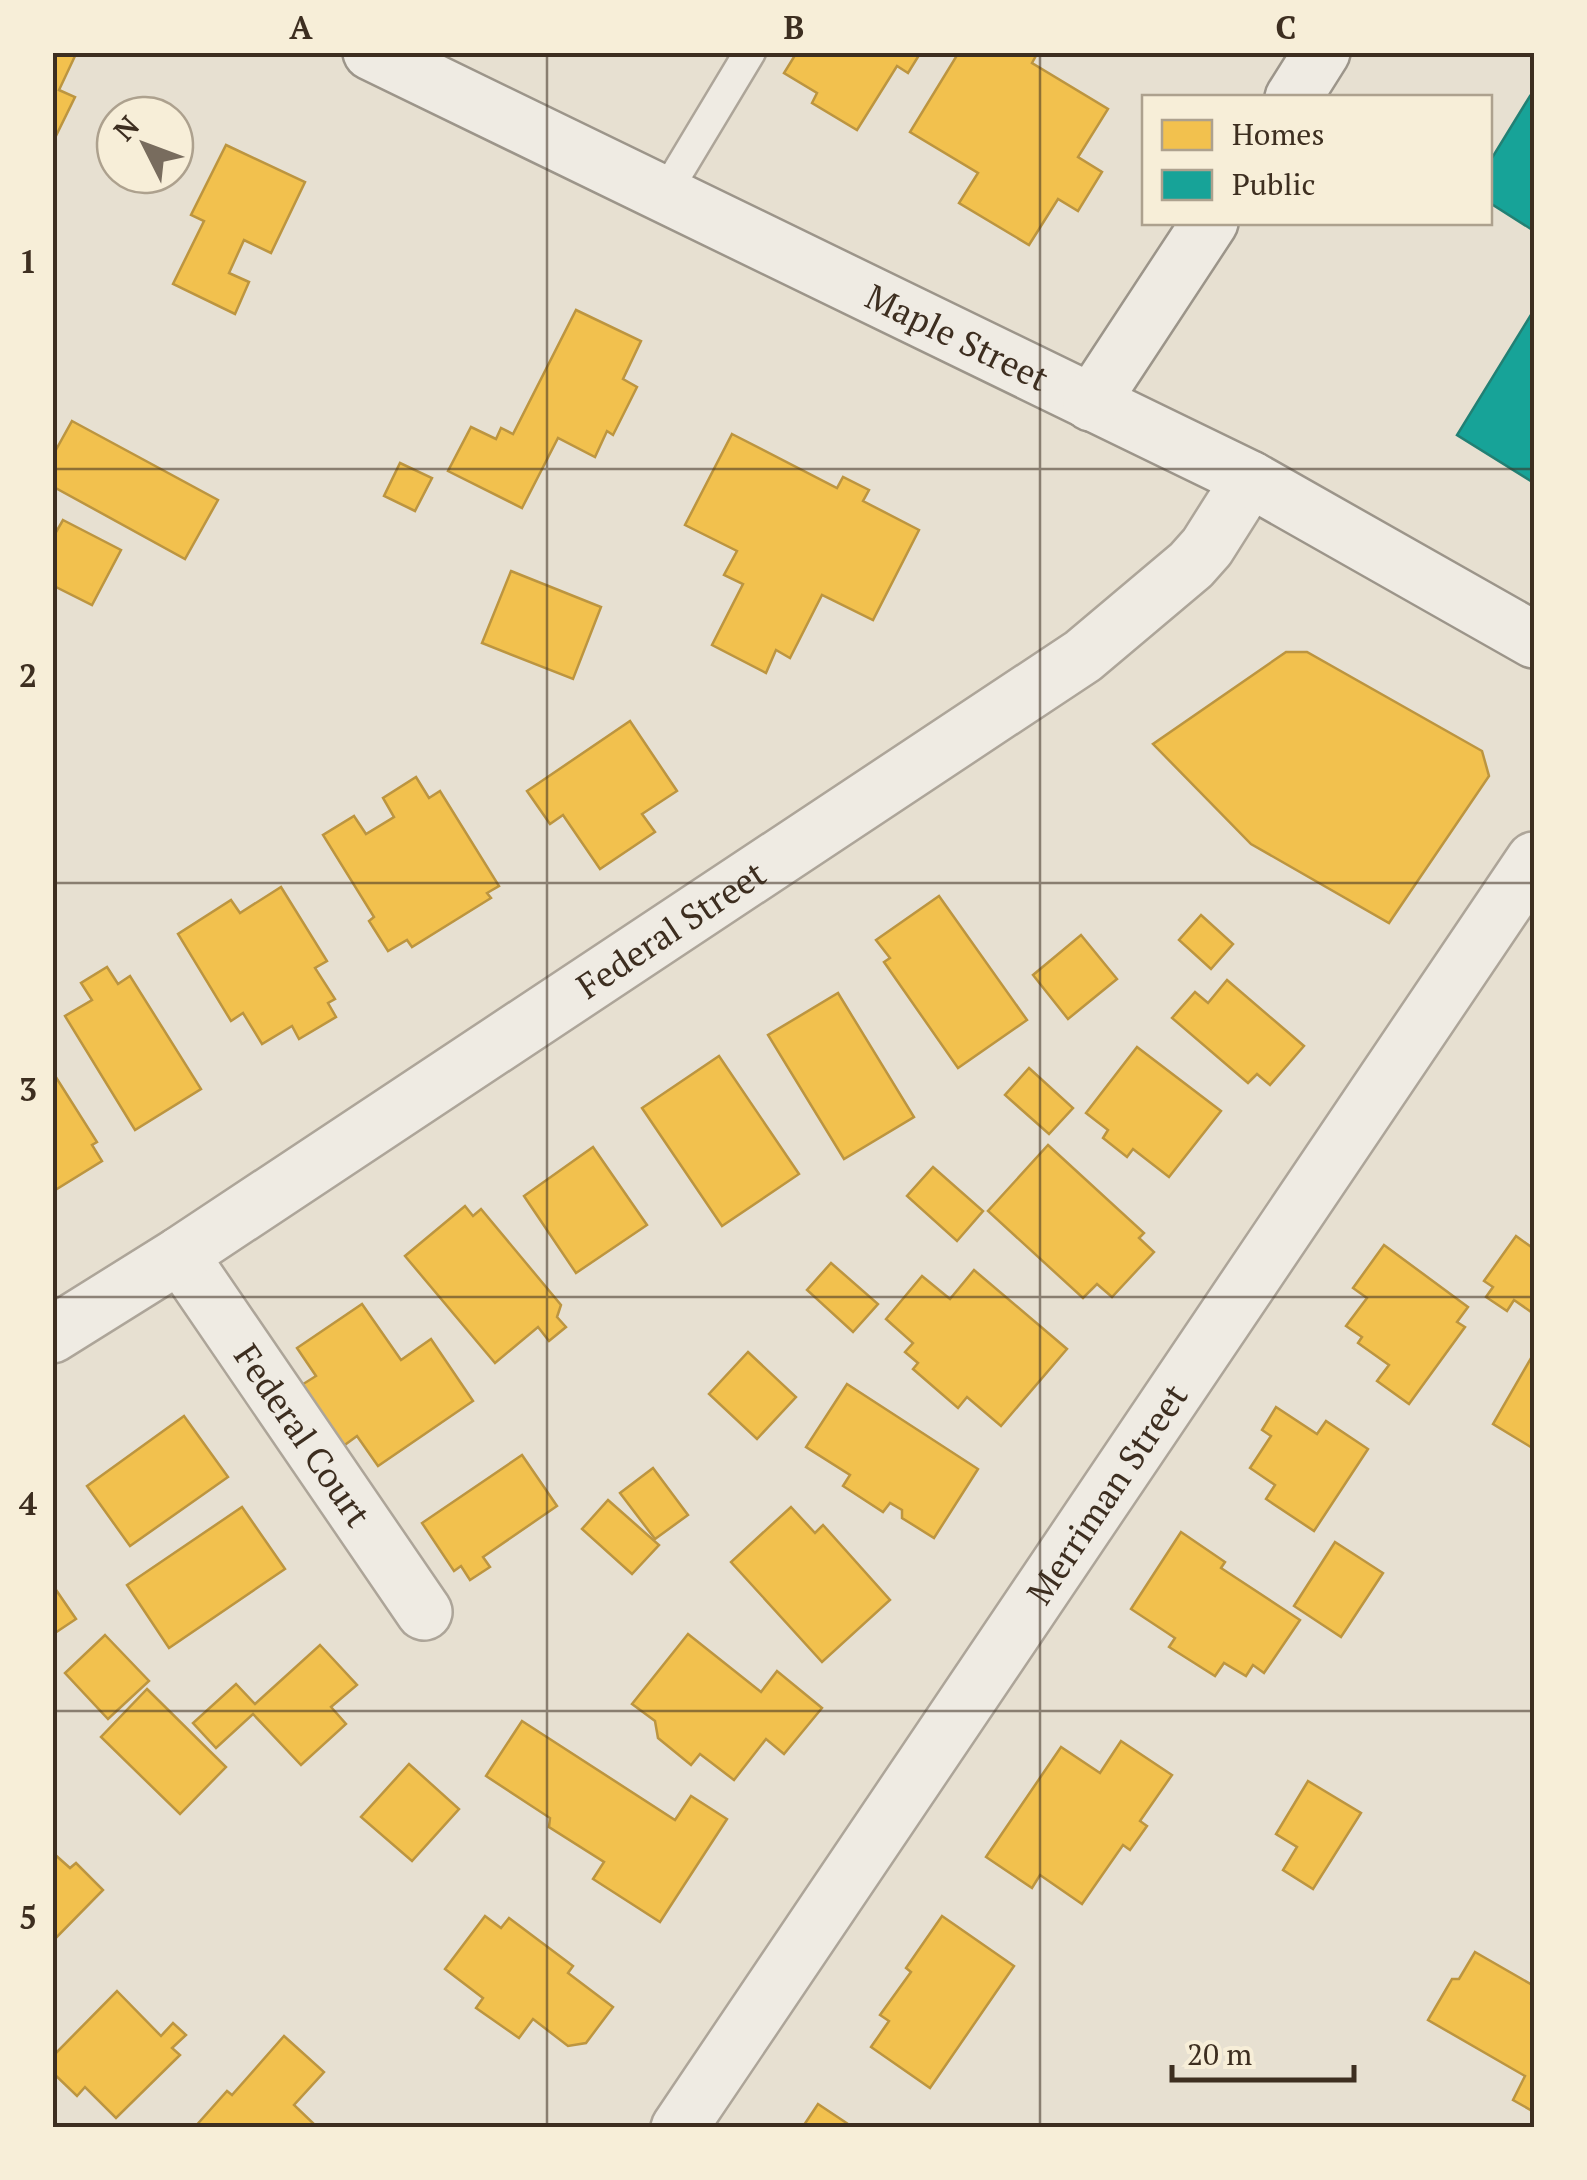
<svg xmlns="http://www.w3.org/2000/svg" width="1587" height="2180" font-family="'PT Serif',serif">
	<rect width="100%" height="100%" fill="#e7e0d1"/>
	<g fill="#f2c14e" stroke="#bc9540" stroke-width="2.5">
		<path d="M52,52l23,4 -16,34 16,7 -23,47z"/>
		<path d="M797,52h124l-13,21 -11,-7 -40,64 -45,-27 5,-10 -33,-20z"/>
		<path d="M959,52h79l-6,11 76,46 -30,48 24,15 -24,39 -20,-12 -29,46 -70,-42 19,-30 -68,-41z"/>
		<path d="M226,145l79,37 -34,71 -27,-13 -15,33 20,9 -14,32 -62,-30 31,-63 -13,-6z"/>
		<path d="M576,310l65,31 -18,38 14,8 -24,48 -6,-4 -12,26 -37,-19 -36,70 -74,-37 23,-44 25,12 5,-11 12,6z"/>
		<path d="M72,421l146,79 -33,59 -133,-73v-29z"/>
		<path d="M732,434l105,54 6,-11 26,13 -6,11 56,29 -46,90 -51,-25 -32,63 -14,-8 -10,23 -54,-28 31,-61 -19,-9 13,-24 -52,-26z"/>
		<path d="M400,463l32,15 -17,33 -31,-15z"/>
		<path d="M63,520l58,30 -29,55 -40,-20v-46z"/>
		<path d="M511,571l90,36 -28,72 -91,-36z"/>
		<path d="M1286,652h21l175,99 7,25 -100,147 -138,-79 -98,-100z"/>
		<path d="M630,721l47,70 -35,23 13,18 -55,37 -37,-54 -13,9 -23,-33z"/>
		<path d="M416,777l13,21 11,-7 59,95 -12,7 4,5 -79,49 -5,-7 -19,11 -19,-30 5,-4 -51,-82 31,-19 12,18 28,-17 -11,-19z"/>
		<path d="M281,887l46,74 -12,7 20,31 -7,4 8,14 -37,22 -7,-13 -30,18 -19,-31 -12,8 -53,-87 53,-34 9,13z"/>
		<path d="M939,896l88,124 -69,48 -74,-106 6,-4 -14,-18z"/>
		<path d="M1201,915l32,29 -22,25 -32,-29z"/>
		<path d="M1081,935l36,44 -49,40 -35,-44z"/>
		<path d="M107,967l11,17 12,-8 71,113 -66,41 -70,-114 27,-16 -11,-17z"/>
		<path d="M1227,980l77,66 -34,39 -13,-11 -9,9 -76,-65 23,-26 13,11z"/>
		<path d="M838,993l76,124 -70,42 -76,-124z"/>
		<path d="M1137,1047l84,64 -52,66 -36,-28 -6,8 -24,-19 5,-8 -22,-17z"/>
		<path d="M719,1056l80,118 -77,52 -80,-118z"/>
		<path d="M1029,1068l44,40 -24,26 -44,-39z"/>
		<path d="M52,1071l45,71 -5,3 10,16 -50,31z"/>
		<path d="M1048,1145l96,88 -5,5 15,14 -42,45 -15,-13 -14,14 -95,-87z"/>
		<path d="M593,1147l54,78 -71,48 -52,-77z"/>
		<path d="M933,1167l50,44 -26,30 -50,-45z"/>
		<path d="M465,1206l8,10 8,-7 80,96 -4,12 9,10 -17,14 -11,-14 -43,36 -90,-107z"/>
		<path d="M1516,1236l18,13v65l-20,-14 -7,11 -21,-14 7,-10 -9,-6z"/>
		<path d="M1384,1245l84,62 -11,15 8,5 -56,77 -32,-23 12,-16 -31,-22 4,-6 -16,-11 21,-28 -14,-10z"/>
		<path d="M831,1263l47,41 -25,28 -46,-42z"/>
		<path d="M974,1270l93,79 -66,77 -34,-29 -9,11 -45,-39 5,-6 -13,-11 8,-9 -27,-24 36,-43 28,23z"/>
		<path d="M362,1304l39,56 30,-21 42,62 -95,65 -21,-30 -15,11 -42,-61 16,-10 -19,-28z"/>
		<path d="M748,1352l48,45 -39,42 -48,-45z"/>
		<path d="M1534,1353v96l-41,-25z"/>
		<path d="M847,1384l131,85 -44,69 -32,-20v-8l-12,-7 -7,9 -40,-26 7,-11 -44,-28z"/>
		<path d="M1276,1407l41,27 9,-13 42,28 -54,82 -48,-32 9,-14 -25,-17 21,-32 -9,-6z"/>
		<path d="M184,1416l44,61 -98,69 -43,-60z"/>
		<path d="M522,1455l35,51 -74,51 7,10 -20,13 -9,-14 -7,5 -32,-48z"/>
		<path d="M653,1468l35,47 -33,24 -35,-46z"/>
		<path d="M608,1500l51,45 -27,29 -50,-45z"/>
		<path d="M242,1507l43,62 -116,79 -42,-63z"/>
		<path d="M791,1507l24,26 8,-8 67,75 -68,62 -91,-100z"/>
		<path d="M1181,1532l44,30 -4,6 79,52 -36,53 -11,-8 -7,11 -22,-13 -9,13 -46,-29 6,-9 -44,-29z"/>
		<path d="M1335,1542l48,31 -42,64 -47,-31z"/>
		<path d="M52,1584l24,35 -24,16z"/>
		<path d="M688,1634l73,58 16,-21 45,37 -38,46 -18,-15 -32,41 -34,-26 -9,11 -33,-27 -3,-17 -23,-17z"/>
		<path d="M105,1635l44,46 -41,38 -43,-46z"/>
		<path d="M320,1645l37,40 -26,22 15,17 -45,41 -48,-51 -37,34 -23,-25 43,-39 19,20z"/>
		<path d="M147,1689l79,78 -46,47 -79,-77z"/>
		<path d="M522,1721l153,99 16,-24 36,23 -67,103 -67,-43 11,-17 -55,-35 1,-9 -64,-42z"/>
		<path d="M1121,1741l51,34 -32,46 7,5 -17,24 -7,-5 -41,59 -42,-29 -8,13 -46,-31 75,-110 39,26z"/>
		<path d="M409,1764l50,45 -47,52 -51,-44z"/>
		<path d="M1308,1781l53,32 -48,76 -30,-19 14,-23 -21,-13z"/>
		<path d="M52,1852l18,16 6,-5 27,27 -51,52z"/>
		<path d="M485,1916l16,12 8,-10 64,48 -5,7 45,34 -27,36 -18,3 -35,-27 -14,19 -43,-30 7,-10 -38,-29z"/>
		<path d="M942,1916l72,50 -84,122 -59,-41 18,-26 -9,-6 31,-43 -5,-4z"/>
		<path d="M1475,1952l59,34v126l-21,-12 12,-24 -97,-56 24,-41h7z"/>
		<path d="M117,1991l44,45 12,-13 13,12 -14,13 8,7 -64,63 -31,-31 -8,9 -25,-24v-15z"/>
		<path d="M284,2036l40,36 -30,33 21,20 -3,3h-118l33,-37 5,4z"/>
		<path d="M818,2104l36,24h-52z"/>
	</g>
	<g fill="#17a398" stroke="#228074" stroke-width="2.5">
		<path d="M1530,96l4,3v132l-44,-28v-42z"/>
		<path d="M1534,310v173l-77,-48z"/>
	</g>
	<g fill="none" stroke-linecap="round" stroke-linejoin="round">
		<g stroke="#ada599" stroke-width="35">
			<path id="lane" d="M664,195l86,-143"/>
		</g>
		<g stroke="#ada599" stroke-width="60">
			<g id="street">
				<path id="s1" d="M180,1255l244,357"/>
				<path id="s2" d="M52,1335l128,-80 903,-599 108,-91 16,-18 43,-68"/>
				<path id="s3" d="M679,2128l855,-1268"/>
			</g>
		</g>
		<g stroke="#9c958a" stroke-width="60">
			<g id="secondary">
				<path id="s4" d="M371,52l879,427 284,161"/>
				<path d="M1293,98l29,-46"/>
				<path d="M1091,403l119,-181"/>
			</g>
		</g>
		<use href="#lane" stroke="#efebe3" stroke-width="30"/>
		<use href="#street" stroke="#efebe3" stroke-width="55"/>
		<use href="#secondary" stroke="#efebe3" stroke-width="55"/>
	</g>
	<path fill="none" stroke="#3d2e20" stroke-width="2.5" stroke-opacity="0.55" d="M547,52v2076M1040,52v2076M52,469h1482M52,883h1482M52,1297h1482M52,1711h1482"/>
	<g text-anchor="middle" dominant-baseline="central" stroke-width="10" stroke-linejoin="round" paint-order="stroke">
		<g font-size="35" fill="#3d2e20" stroke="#f7eed8">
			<text stroke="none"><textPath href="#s4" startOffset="652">Maple Street</textPath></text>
			<text stroke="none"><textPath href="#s2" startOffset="740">Federal Street</textPath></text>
			<text stroke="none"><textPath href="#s1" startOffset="218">Federal Court</textPath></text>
			<text stroke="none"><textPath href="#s3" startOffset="765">Merriman Street</textPath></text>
		</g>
	</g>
	<rect width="1587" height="2180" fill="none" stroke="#f7eed8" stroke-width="110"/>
	<rect x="1142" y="95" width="350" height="130" fill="#f7eed8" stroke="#ada18e" stroke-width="2.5"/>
	<rect x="1162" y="120" width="50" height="30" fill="#f2c14e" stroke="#ada18e" stroke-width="2.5"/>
	<text x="1232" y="145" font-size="30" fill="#3d2e20">Homes</text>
	<rect x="1162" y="170" width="50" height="30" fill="#17a398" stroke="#ada18e" stroke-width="2.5"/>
	<text x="1232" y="195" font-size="30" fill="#3d2e20">Public</text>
	<g transform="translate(145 145) rotate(312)"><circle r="48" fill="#f7eed8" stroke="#ada18e" stroke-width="2.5"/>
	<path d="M0-8L18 38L0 25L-18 38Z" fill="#786c5e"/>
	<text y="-15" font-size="28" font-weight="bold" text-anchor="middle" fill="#3d2e20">N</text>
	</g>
	<path d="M1172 2065v15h182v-15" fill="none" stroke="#3d2e20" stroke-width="5"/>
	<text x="1187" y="2065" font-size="30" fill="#3d2e20" stroke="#f7eed8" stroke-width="8" paint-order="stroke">20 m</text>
	<rect x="55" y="55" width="1477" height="2070" fill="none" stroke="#3d2e20" stroke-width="4"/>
	<g font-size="32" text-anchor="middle" font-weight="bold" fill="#3d2e20">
		<text x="301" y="39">A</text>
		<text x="794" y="39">B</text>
		<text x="1286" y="39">C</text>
		<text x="28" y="273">1</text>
		<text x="28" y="687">2</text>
		<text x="28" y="1101">3</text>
		<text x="28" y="1515">4</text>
		<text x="28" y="1929">5</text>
	</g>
</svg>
